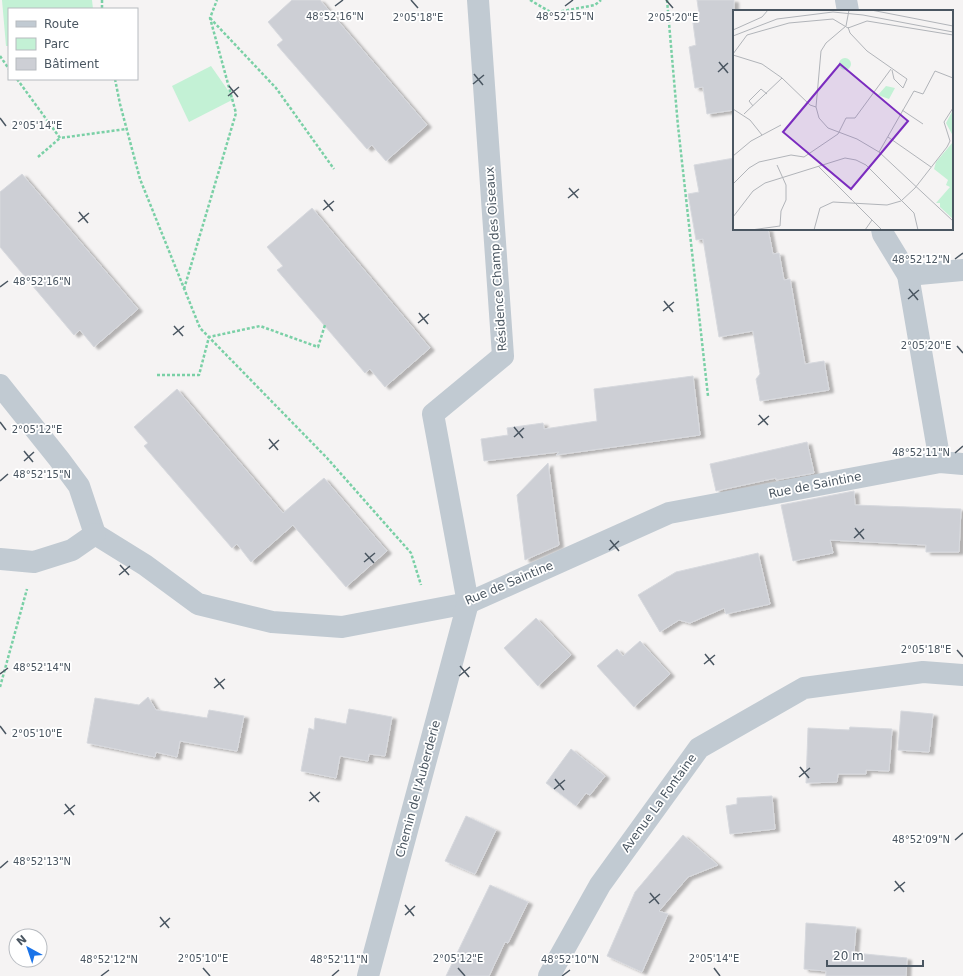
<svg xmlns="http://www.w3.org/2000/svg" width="963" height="976" font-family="'DejaVu Sans',sans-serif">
	<defs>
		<filter id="shadow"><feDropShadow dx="4.5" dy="2.5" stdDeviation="1" flood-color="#0004"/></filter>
	</defs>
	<rect width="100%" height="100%" fill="#f5f3f3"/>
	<g fill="#c3f1d5">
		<path d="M2,0h90l1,9h-84v37h-3z"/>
		<path d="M211,66l23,33 -45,23 -17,-36z"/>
	</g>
	<g fill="#cdcfd5" stroke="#d7d9de" filter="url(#shadow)">
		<path d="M292,0h28l107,125 -41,36 -14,-16 -5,4 -90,-104 6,-5 -15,-18z"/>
		<path d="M697,0h37v110l-27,4 -4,-27 -8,1 -6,-41 7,-2 -4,-29 7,-2z"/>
		<path d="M734,158v71h34l5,25 6,-1 5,27 6,-1 15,85 19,-3 5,29 -69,11 -4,-22 4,-5 -7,-43 -34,6 -16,-98 -7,1 -8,-46 11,-2 -5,-27z"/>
		<path d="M22,174l116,135 -44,38 -14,-17 -6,5 -74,-88v-55z"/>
		<path d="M312,208l118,140 -45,39 -15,-18 -5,4 -88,-103 6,-4 -16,-19z"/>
		<path d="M693,376l7,59 -144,20 3,-3 -75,9 -3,-22 27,-4 -1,-7 36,-5 1,6 53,-8 -3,-32z"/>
		<path d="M177,389l106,124 41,-35 63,73 -41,36 -53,-62 -42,37 -14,-18 -5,4 -88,-102 4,-3 -14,-16z"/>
		<path d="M807,442l7,31 -38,7v-2l-60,13 -6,-27z"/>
		<path d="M548,463l11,82 -34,15 -8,-65z"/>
		<path d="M854,491l1,14 106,4 -2,43h-33v-7l-96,-5 3,13 -40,8 -12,-56z"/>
		<path d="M758,553l12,51 -44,10 -2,-6 -34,15 -11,-3 -19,12 -22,-37 38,-23z"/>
		<path d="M536,618l35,37 -33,31 -34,-38z"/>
		<path d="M640,641l30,33 -36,33 -37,-41 20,-17 6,7z"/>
		<path d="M148,697l8,13 51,8 2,-8 35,6 -7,35 -57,-10 -3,16 -21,-5 -1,5 -68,-14 8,-45 44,7z"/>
		<path d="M349,709l43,8 -7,39 -16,-2 -1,7 -28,-5 -4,22 -35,-7 8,-43 5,2 1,-12 31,6z"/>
		<path d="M901,711l32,3 -4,38 -31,-2z"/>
		<path d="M850,727l42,2 -3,42 -23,-1v4h-28l-1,8 -31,1 2,-55 41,2z"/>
		<path d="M571,749l34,27 -15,19 -4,-2 -10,13 -30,-23z"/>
		<path d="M772,796l3,33 -45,5 -4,-28 11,-2v-6z"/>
		<path d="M466,816l30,14 -21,44 -30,-13z"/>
		<path d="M683,835l35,30 -30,12 -29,34 9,3 -26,58 -35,-16 28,-64z"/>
		<path d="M490,885l38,17 -20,41 -3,-1 -16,34h-43z"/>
		<path d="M806,923l50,4 -2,26 53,5 -1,18h-80v-5l-22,-2z"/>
	</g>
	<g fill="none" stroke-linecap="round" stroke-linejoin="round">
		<g stroke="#7ad0a6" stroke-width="2.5" stroke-dasharray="3 2" stroke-linecap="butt">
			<path d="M102,0v9"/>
			<path d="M530,0l22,13 43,-8 6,-5"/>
			<path d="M667,0l11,126 30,270"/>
			<path d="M210,18l66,70 58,81"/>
			<path d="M0,56l9,13"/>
			<path d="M17,79l43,59 66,-9"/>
			<path d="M115,79l5,25 20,75 60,149 127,130 84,95 10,32"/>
			<path d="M38,157l22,-19"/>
			<path d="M184,289l52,-176 -26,-95 7,-18"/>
			<path d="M157,375h42l10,-38 51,-11 58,21 7,-22"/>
			<path d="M0,687l27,-98"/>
		</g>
		<g stroke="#c1cad2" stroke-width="22">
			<path d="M846,0l2,11"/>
			<path d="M882,229l1,5 25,41 32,187"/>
			<path d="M908,275l55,-5"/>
			<path d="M0,385l59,74 20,27 16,48"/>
			<path d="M95,534l50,31 53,39 74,18 70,5 126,-24 201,-90 271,-51 23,2"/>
			<path d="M0,559l34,3 38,-12 23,-16"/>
			<path d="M368,976l100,-373 -35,-189 70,-58 -25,-356"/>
			<path d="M549,976l51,-91 99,-137 105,-60 119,-16 40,3"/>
		</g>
	</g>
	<path fill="none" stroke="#4a5661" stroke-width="1.5" d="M411,0l7,8M666,0l7,8M335,6l8,-6M565,6l8,-6M719,62l9,11M718,72l10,-9M474,74l9,11M473,84l11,-9M229,86l9,11M228,96l11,-9M0,118l6,8M569,188l9,10M568,198l11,-9M324,200l9,11M323,210l11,-9M79,212l9,11M78,222l11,-9M955,259l8,-6M0,287l8,-6M909,289l9,11M908,299l11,-9M664,301l9,11M663,311l11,-9M419,313l9,11M418,323l11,-9M174,326l9,10M173,335l11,-9M957,346l6,7M759,415l9,10M0,422l6,8M758,425l11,-9M514,427l9,11M514,437l10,-9M269,439l9,11M269,449l10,-9M24,451l9,11M955,453l8,-7M24,461l10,-9M0,481l8,-7M855,528l9,11M854,538l10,-9M610,540l9,11M609,550l10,-9M365,553l9,10M364,562l11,-9M120,565l9,10M119,575l11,-9M957,650l6,7M705,654l9,11M704,664l11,-9M460,666l9,11M0,674l8,-6M459,676l11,-9M215,678l9,11M214,688l11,-9M0,726l6,8M800,767l9,11M799,777l11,-9M555,779l9,11M554,789l11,-9M310,792l9,10M309,801l11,-9M65,804l9,11M64,814l11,-9M955,840l8,-7M0,868l8,-7M895,881l9,11M894,891l11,-9M650,893l9,11M649,903l11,-9M405,905l9,11M405,915l10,-9M160,917l9,11M160,927l10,-9M203,968l7,8M458,968l7,8M714,968l6,8M101,976l8,-6M332,976l7,-6M562,976l8,-6"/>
	<g text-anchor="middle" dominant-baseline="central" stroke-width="3.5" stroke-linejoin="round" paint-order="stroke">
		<g font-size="12" fill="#4a5661" stroke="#fff">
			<text transform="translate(496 259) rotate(-94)">Résidence Champ des Oiseaux</text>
			<text transform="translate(815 485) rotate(-11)">Rue de Saintine</text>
			<text transform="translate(509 583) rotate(-23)">Rue de Saintine</text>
			<text transform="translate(418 789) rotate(-75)">Chemin de l'Auberderie</text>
			<text transform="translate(659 803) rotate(-54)">Avenue La Fontaine</text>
		</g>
	</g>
	<g transform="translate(733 10)">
		<rect width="220" height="220" fill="#f5f3f3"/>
		<path d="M106 54a6 6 0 1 1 12 0a6 6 0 1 1-12 0ZM153,76l9,2 -6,11 -11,-4zM220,100v26l-7,-13zM220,132v77l-13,-12v-4h-4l14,-16 -4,-2 2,-5 -14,-11 2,-7z" fill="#c3f1d5"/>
		<path fill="none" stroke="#b1b4b9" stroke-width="1" d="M138,0l82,16M115,17l2,6 17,18 40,28 -4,9 -9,-9 -2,-9M115,18l19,-7 86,14M0,20l29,-13 6,-7M0,26l44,-17 56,-7 30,3 90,17M0,44l14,-19 42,-12 44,-4 15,9M0,45l29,9 20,14 28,27 6,2M20,96l-4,-5 12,-12 6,5M83,97l3,11 9,10 29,11 22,13 74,69M83,97l5,-56 5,-8 20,-17 3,-16M0,99l17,11 12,15M169,100l21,14M11,104l38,-36M155,127l43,30M146,142l35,-61 9,3 12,-23 18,7M0,146l18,-15 30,-16M85,156l64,64M0,174l16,-16 10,-6 32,-7 13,2 34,-23 8,-16h9l36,-49M0,207l20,-26 12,-8 80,-25 11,2 10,5 48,48 4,17M18,220l29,-4 1,-15 5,-11v-15l-9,-20M81,220l6,-22 13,-6 54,3 14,-4 14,-13 32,-41 3,-6 -6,-19 9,-14M132,220l7,-10"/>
		<path fill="#7b2cbf" fill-opacity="0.15" stroke="#7b2cbf" stroke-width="2" d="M107,54l68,57 -57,68 -68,-57z"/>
		<rect width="220" height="220" fill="none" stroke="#4a5661" stroke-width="2"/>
	</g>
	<g font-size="10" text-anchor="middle" fill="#4a5661" stroke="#fff" stroke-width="3.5" stroke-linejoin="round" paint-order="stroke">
		<text x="335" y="20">48°52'16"N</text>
		<text x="565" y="20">48°52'15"N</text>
		<text x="673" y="21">2°05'20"E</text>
		<text x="418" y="21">2°05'18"E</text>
		<text x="37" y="129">2°05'14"E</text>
		<text x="921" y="263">48°52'12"N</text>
		<text x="42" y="285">48°52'16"N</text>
		<text x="926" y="349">2°05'20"E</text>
		<text x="37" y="433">2°05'12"E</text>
		<text x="921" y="456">48°52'11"N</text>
		<text x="42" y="478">48°52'15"N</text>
		<text x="926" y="653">2°05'18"E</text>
		<text x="42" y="671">48°52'14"N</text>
		<text x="37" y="737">2°05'10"E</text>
		<text x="921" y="843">48°52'09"N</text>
		<text x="42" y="865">48°52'13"N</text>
		<text x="203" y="962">2°05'10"E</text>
		<text x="458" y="962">2°05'12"E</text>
		<text x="714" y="962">2°05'14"E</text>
		<text x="109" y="963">48°52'12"N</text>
		<text x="339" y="963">48°52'11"N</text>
		<text x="570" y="963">48°52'10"N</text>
	</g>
	<rect x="8" y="8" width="130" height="72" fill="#ffffff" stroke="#b7bbc0"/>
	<rect x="16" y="21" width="20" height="6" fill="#c1cad2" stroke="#b7bbc0"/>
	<text x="44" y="28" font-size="12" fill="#4a5661">Route</text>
	<rect x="16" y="38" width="20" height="12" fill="#c3f1d5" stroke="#b7bbc0"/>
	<text x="44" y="48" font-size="12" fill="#4a5661">Parc</text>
	<rect x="16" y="58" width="20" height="12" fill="#cdcfd5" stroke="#b7bbc0"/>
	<text x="44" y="68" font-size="12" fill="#4a5661">Bâtiment</text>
	<g transform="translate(28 948) rotate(320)"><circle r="19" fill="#ffffff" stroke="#b7bbc0"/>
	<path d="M0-3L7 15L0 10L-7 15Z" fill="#1a73e8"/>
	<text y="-6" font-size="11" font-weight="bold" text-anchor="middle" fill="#4a5661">N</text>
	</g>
	<path d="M827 960v6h96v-6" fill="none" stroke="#4a5661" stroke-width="2"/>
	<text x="833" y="960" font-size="12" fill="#4a5661" stroke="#ffffff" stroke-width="3" paint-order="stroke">20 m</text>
</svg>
